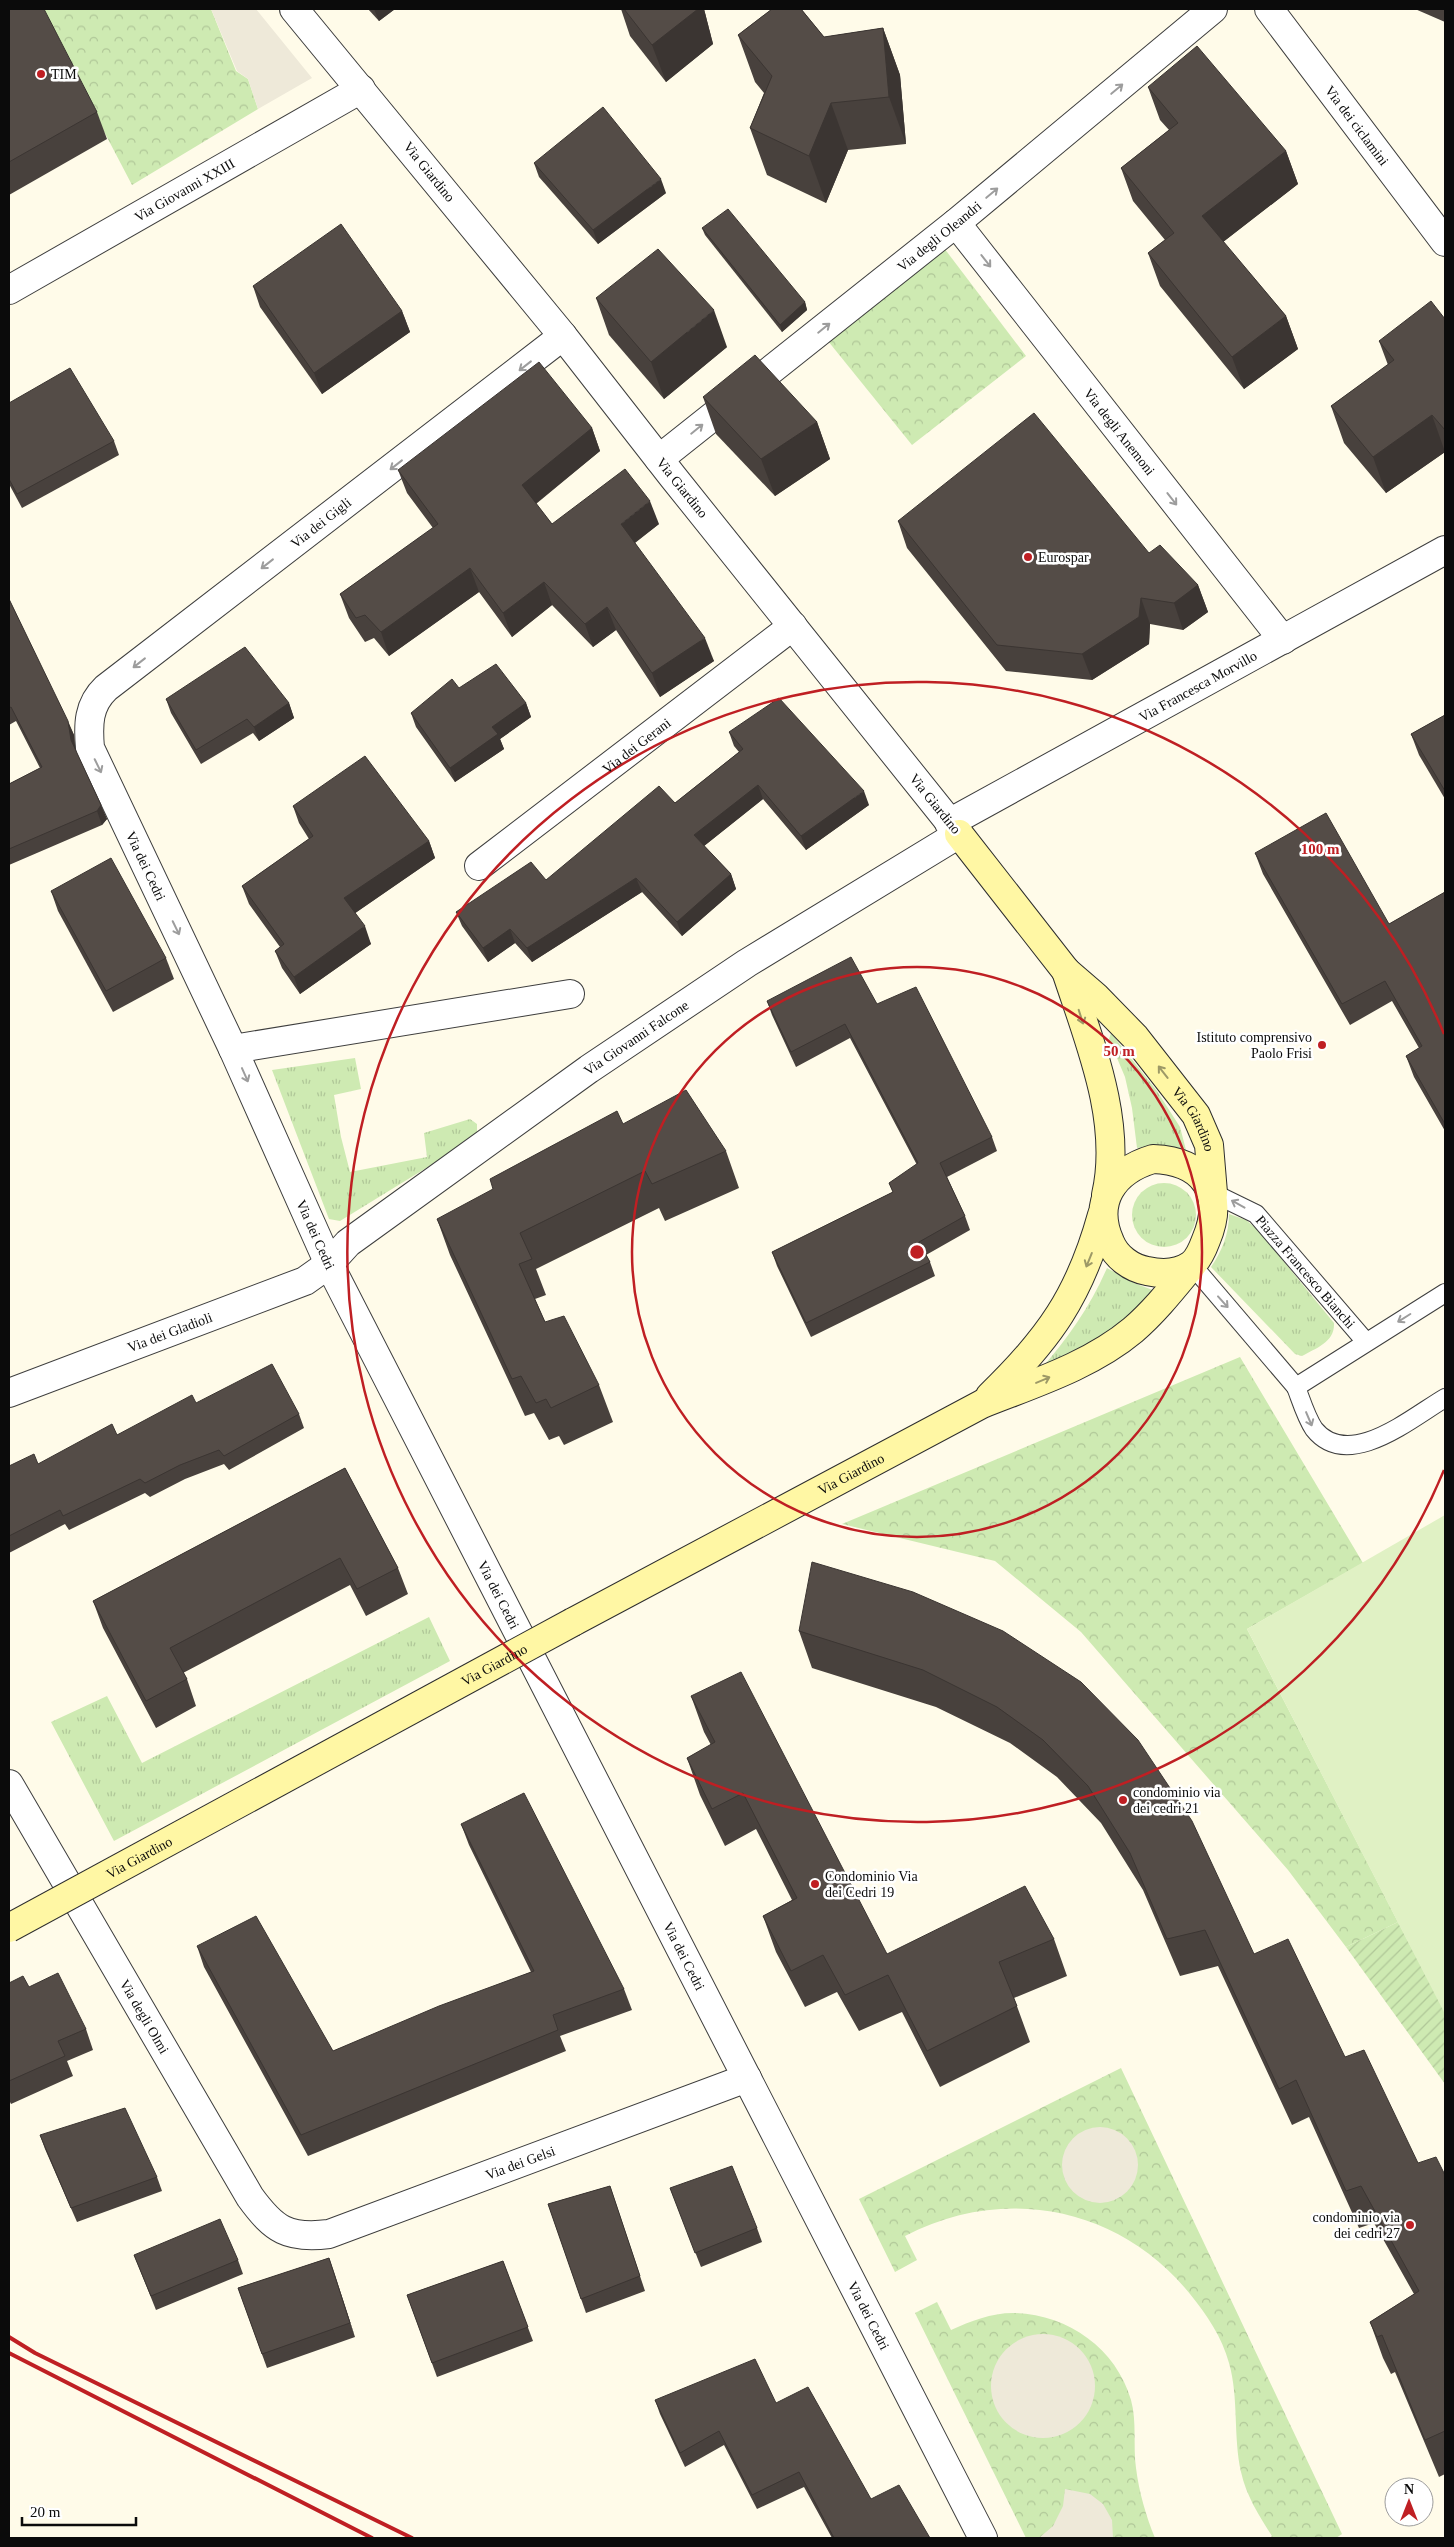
<svg xmlns="http://www.w3.org/2000/svg" width="1454" height="2547" font-family="Georgia,serif">
	<defs>
		<pattern id="grass-tufts" width="24" height="20" patternUnits="userSpaceOnUse" patternTransform="scale(1.25)"><rect width="24" height="20" fill="#ceeab2"/><path d="M3 7l-1-3M5 7V3M7 7l1-3M15 17l-1-3M17 17v-4M19 17l1-3" fill="none" stroke="#b0c798"/></pattern>
		<pattern id="park-crowns" width="20" height="18" patternUnits="userSpaceOnUse" patternTransform="scale(1.25)"><rect width="20" height="18" fill="#ceeab2"/><path d="M2 6a3 3 0 1 1 6 0M12 15a3 3 0 1 1 6 0" fill="none" stroke="#b0c798"/></pattern>
		<pattern id="garden-furrows" width="10" height="10" patternUnits="userSpaceOnUse" patternTransform="scale(1.25)"><rect width="10" height="10" fill="#ceeab2"/><path d="M-1 1l2-2M0 10L10 0M9 11l2-2" fill="none" stroke="#b0c798"/></pattern>
	</defs>
	<rect width="100%" height="100%" fill="#fffbe9"/>
	<g fill="url(#grass-tufts)">
		<path d="M1111,1033l46,58 23,36 6,23 -22,-5 -27,3 -5,-40 -7,-31 -16,-38z"/>
		<path d="M355,1058l6,31 -27,6 7,42 9,35 77,-15 -3,-24 46,-14 7,5v9l-20,16 -117,72 -11,-2 -57,-149z"/>
		<circle cx="1164" cy="1215" r="32"/>
		<path d="M1229,1214l17,6 12,10 76,93c1,19 -18,25 -32,33l-7,-2 -84,-87c11,-16 18,-33 18,-53z"/>
		<path d="M1107,1268l27,15 24,9 -26,33 -91,44c27,-31 49,-62 66,-101z"/>
		<path d="M429,1617l21,44 -336,180 -63,-119 56,-26 35,67z"/>
	</g>
	<g fill="url(#park-crowns)">
		<path d="M40,9h171l25,62 12,8 10,30 -126,76z"/>
		<path d="M944,248l82,108 -114,89 -84,-104z"/>
		<path d="M1240,1357l123,206 -116,66 151,293 -52,25 -58,-77 -207,-238 -86,-71 -153,-37z"/>
		<path d="M1121,2068l221,466 -6,4h-66l2,-2c-13,-20 -26,-41 -31,-64 -8,-36 -2,-74 -12,-109 -7,-26 -22,-48 -39,-69 -70,-87 -186,-110 -285,-58l12,24 -22,12 -36,-73z"/>
		<path d="M937,2302l14,28c20,-9 40,-17 62,-17 54,1 103,35 118,87 6,22 2,46 5,68 3,24 10,48 19,70h-129l-111,-225z"/>
	</g>
	<path fill="url(#garden-furrows)" d="M1398,1922l47,90v72l-99,-137z"/>
	<path fill="#e0f1c4" d="M1445,1515v499l-198,-385z"/>
	<g fill="#eee9d9">
		<path d="M211,9h45l56,69 -54,31 -10,-30 -11,-8z"/>
		<circle cx="1100" cy="2165" r="38"/>
		<circle cx="1043" cy="2386" r="52"/>
		<path d="M1065,2489l25,5 13,10 9,16 1,18h-74l14,-12 10,-20z"/>
	</g>
	<g fill="none" stroke-linecap="round" stroke-linejoin="round">
		<g stroke="#3e3e3e" stroke-width="20">
			<g id="lane">
				<path id="s1" d="M1213,1193l43,21 110,128"/>
				<path d="M1192,1265l104,122"/>
				<path d="M1445,1293l-149,94c5,13 10,30 18,42 34,43 97,-11 131,-31"/>
			</g>
		</g>
		<g stroke="#3e3e3e" stroke-width="30">
			<g id="street">
				<path id="s2" d="M1269,9l176,233"/>
				<path id="s3" d="M956,223l327,417"/>
				<path id="s4" d="M9,290l352,-201"/>
				<path id="s5" d="M563,336l-457,352c-18,17 -18,37 -16,60l143,301 96,215 654,1274"/>
				<path id="s6" d="M659,459l297,-236 257,-214"/>
				<path id="s7" d="M949,823l496,-273"/>
				<path id="s8" d="M479,866l314,-240"/>
				<path d="M233,1049l337,-55"/>
				<path id="s9" d="M9,1393l296,-112 24,-17 19,-21 241,-174 158,-106 212,-129 -286,-357 -110,-141 -269,-327"/>
				<path id="s10" d="M9,1784l241,413c24,33 38,42 79,37l418,-156"/>
			</g>
		</g>
		<g stroke="#2d2d2d" stroke-width="30">
			<g id="secondary">
				<path id="s11" d="M959,834l107,137 29,25 40,41 61,78 13,30 4,48"/>
				<path d="M1066,971c23,70 57,150 40,224"/>
				<path d="M1153,1159c50,2 73,33 53,81 -3,8 -8,20 -15,25 -13,9 -30,9 -44,6 -16,-3 -31,-14 -37,-29 -18,-40 3,-71 43,-83z"/>
				<path d="M990,1396c59,-57 90,-101 112,-181"/>
				<path id="s12" d="M573,1622l409,-218c50,-20 108,-38 151,-74 22,-19 40,-42 59,-65"/>
			</g>
		</g>
		<use href="#lane" stroke="#fff" stroke-width="18"/>
		<use href="#street" stroke="#fff" stroke-width="28"/>
		<use href="#secondary" stroke="#fff7a4" stroke-width="28"/>
		<g stroke="#bf1f23" stroke-width="4">
			<path d="M9,2337l26,16 377,185"/>
			<path d="M9,2353l363,185"/>
		</g>
		<g stroke="#2d2d2d" stroke-width="30" stroke-linecap="butt">
			<g id="secondary-bridge">
				<path id="s13" d="M9,1928l564,-306"/>
			</g>
		</g>
		<use href="#secondary-bridge" stroke="#fff7a4" stroke-width="28"/>
	</g>
	<g fill="#48413d">
		<path d="M9,9l88,103 10,27 -98,56z"/>
		<path d="M368,9h27l-16,12z"/>
		<path d="M621,9h83l9,35 -47,38 -36,-46z"/>
		<path d="M772,9h32l-2,1 22,27 59,-9 17,47 6,69 -58,6 -22,53 -59,-28 -17,-47 14,-35 -9,-11 -17,-47z"/>
		<path d="M1415,9h30v13z"/>
		<path d="M1148,87l138,64 12,33 -75,58 63,74 12,33 -54,40 -84,-103 -12,-33 17,-13 -32,-39 -12,-33 48,-38 -9,-10z"/>
		<path d="M534,163l132,30 -68,51 -59,-67z"/>
		<path d="M702,228l103,74 2,8 -25,22 -77,-97z"/>
		<path d="M253,286l149,25 8,21 -88,62 -62,-87z"/>
		<path d="M596,298l131,49 -63,52 -55,-64z"/>
		<path d="M1445,319v133l-59,41 -42,-50 -13,-37 57,-41 -9,-24z"/>
		<path d="M703,397l114,25 13,37 -55,37 -59,-62z"/>
		<path d="M9,403l105,38 5,14 -97,53 -13,-24z"/>
		<path d="M592,428l8,23 -64,53 16,20h107l-24,19 79,118 -54,36 -44,-67 -23,17 -41,-42 -40,32 -33,-45 -90,64 -15,-18 -9,4 -16,-24 -9,-24 93,-66 -26,-35 -9,-23z"/>
		<path d="M898,521l251,32 49,32 10,27 -25,18 -33,-6 -1,20 -57,36 -86,-9 -99,-123z"/>
		<path d="M9,599l65,136 1,15 32,69 -5,6 -93,40v-81l31,-16 -24,-47 -7,4z"/>
		<path d="M459,688l67,15 5,14 -31,22 4,10 -49,33 -39,-55 -5,-14z"/>
		<path d="M166,699l123,4 5,15 -35,23 -6,-8 -52,31 -30,-51z"/>
		<path d="M1445,715v84l-26,-44 -8,-21z"/>
		<path d="M729,732l140,73 -63,45 -43,-51 -59,47 27,28 5,15 -54,47 -40,-44 -110,70 -17,-19 -27,19 -26,-36 -6,-14 90,-32 129,-77 64,-51 -5,-6z"/>
		<path d="M293,806l136,35 6,17 -80,55 16,31 -71,50 -18,-26 -7,-17 5,-4 -31,-43 -7,-18 67,-47 -10,-16z"/>
		<path d="M1255,853l134,71 56,-32v239l-31,-54 -8,-21 13,-8 -27,-47 -42,24 -87,-151z"/>
		<path d="M51,891l115,67 8,21 -61,33 -55,-101z"/>
		<path d="M767,1001l110,3 115,133 5,14 -50,26 18,39 5,14 -44,25 4,7 5,14 -124,61 -34,-71 -5,-14 121,-60 -4,-9 28,-18 -67,-127 -54,29 -24,-52z"/>
		<path d="M726,1151l13,37 -74,33 -6,-13 -123,61 10,26 -11,4 10,23 54,63 14,37 -49,23 -5,-9 -10,4 -15,-27 -9,3 -75,-161 -13,-36z"/>
		<path d="M196,1403l103,11 5,14 -75,42 -5,-6 -39,15 -35,18 -5,-4 -76,37 -4,-6 -56,29v-87l29,-2 79,-29z"/>
		<path d="M345,1468l53,100 10,26 -42,22 -16,-31 -167,88 4,6 9,27 -40,22 -53,-100 -10,-27z"/>
		<path d="M913,1592l341,362 91,103 73,106 27,12v299l-6,3 -44,-105 -4,2 -8,-16 -13,-36 44,-28 -40,-71 -15,5 -50,-111 -17,8 -74,-159 -38,10 -37,-86 -42,-67 -44,-46 -47,-34 -74,-36 -124,-39 -13,-37z"/>
		<path d="M691,1696l196,258 167,-15 13,37 -53,22 16,44 -90,45 -38,-75 -43,19 -22,-39 -32,15 -29,-55 -13,-36 29,-16 -36,-71 -31,17 -25,-51 -13,-37 24,-13 -7,-13z"/>
		<path d="M461,1824l163,165 8,21 -72,26 6,15 -258,105 -104,-189 -7,-21 136,105 198,-79 -62,-127z"/>
		<path d="M9,1983l20,4 57,42 7,21 -26,11 6,15 -62,28 -2,-4z"/>
		<path d="M40,2135l117,42 5,14 -85,31 -32,-73z"/>
		<path d="M610,2186l35,105 -59,22 -38,-109z"/>
		<path d="M670,2188l87,40 5,14 -61,25z"/>
		<path d="M134,2255l104,5 5,14 -87,36z"/>
		<path d="M329,2258l26,79 -88,31 -29,-80z"/>
		<path d="M503,2261l30,80 -96,36 -30,-82z"/>
		<path d="M655,2400l121,3 95,96 59,39h-98l-28,-51 -47,22 -33,-64 -39,22 -25,-53z"/>
	</g>
	<g fill="#3b3532">
		<path d="M374,9h21l-16,12z"/>
		<path d="M698,9h6l9,35 -47,38 -14,-37z"/>
		<path d="M883,28l17,47 6,69 -17,-47z"/>
		<path d="M831,103l17,47 -22,53 -17,-47z"/>
		<path d="M1286,151l12,33 -84,65 -12,-33z"/>
		<path d="M661,179l5,14 -68,51 -5,-14z"/>
		<path d="M805,302l2,8 -25,22 -2,-7z"/>
		<path d="M714,310l13,37 -63,52 -13,-37z"/>
		<path d="M402,311l8,21 -88,62 -8,-21z"/>
		<path d="M1286,316l12,33 -54,40 -12,-32z"/>
		<path d="M1432,415l13,37 -59,41 -13,-36z"/>
		<path d="M817,422l13,37 -55,37 -14,-37z"/>
		<path d="M592,428l8,23 -70,57 -8,-23z"/>
		<path d="M650,501l9,23 -30,23 -8,-23z"/>
		<path d="M470,568l9,24 -90,64 -8,-24z"/>
		<path d="M544,582l8,23 -40,32 -9,-24z"/>
		<path d="M1198,585l10,27 -25,18 -9,-27z"/>
		<path d="M1141,598l9,26 -1,20 -57,36 -10,-26z"/>
		<path d="M607,607l9,23 -23,17 -8,-23z"/>
		<path d="M705,638l9,23 -54,36 -8,-24z"/>
		<path d="M289,703l5,15 -35,23 -5,-14z"/>
		<path d="M526,703l5,14 -31,22 4,10 -49,33 -5,-14 42,-41z"/>
		<path d="M68,721l6,14 2,20 -5,-15z"/>
		<path d="M758,785l5,14 -64,51 -5,-15z"/>
		<path d="M864,791l5,14 -63,45 -5,-14z"/>
		<path d="M101,805l6,14 -5,6 -5,-14z"/>
		<path d="M429,841l6,17 -84,58 -7,-18z"/>
		<path d="M731,874l5,15 -54,47 -5,-14z"/>
		<path d="M636,878l6,14 -110,70 -5,-14z"/>
		<path d="M365,926l6,18 -71,50 -6,-17z"/>
		<path d="M510,929l5,14 -27,19 -5,-14z"/>
		<path d="M329,2258l5,14 21,65 -5,-14z"/>
	</g>
	<g fill="#544c47" stroke="#3b3532">
		<path d="M9,9h35l53,103 -88,50z"/>
		<path d="M624,9h74l-46,36z"/>
		<path d="M772,9h29l23,28 59,-9 6,69 -58,6 -22,53 -59,-28 22,-52 -34,-41z"/>
		<path d="M1197,46l89,105 -84,65 84,100 -54,41 -84,-104 26,-20 -53,-65 57,-45 -30,-36z"/>
		<path d="M603,107l58,72 -68,51 -59,-67z"/>
		<path d="M728,209l77,93 -25,23 -78,-97z"/>
		<path d="M341,224l61,87 -88,62 -61,-87z"/>
		<path d="M658,249l56,61 -63,52 -55,-64z"/>
		<path d="M1431,301l14,18v111l-13,-15 -59,42 -42,-51 63,-46 -15,-19z"/>
		<path d="M755,355l62,67 -56,37 -58,-62z"/>
		<path d="M539,362l53,66 -70,57 30,39 73,-55 25,32 -29,23 84,114 -53,35 -45,-66 -22,17 -41,-42 -41,31 -33,-45 -89,64 -16,-17 -9,3 -16,-24 98,-70 -40,-54z"/>
		<path d="M70,368l44,73 -97,53 -8,-15v-76z"/>
		<path d="M1034,413l115,140 11,-8 38,40 -24,18 -33,-5 -2,19 -57,37 -85,-9 -99,-124z"/>
		<path d="M9,599l59,122 3,19 30,65 -4,6 -88,38v-65l33,-17 -31,-60 -2,1z"/>
		<path d="M245,647l44,56 -35,24 -7,-8 -51,31 -30,-51z"/>
		<path d="M496,664l30,39 -34,24 6,7 -48,34 -39,-55 41,-34 7,9z"/>
		<path d="M779,698l85,93 -63,45 -43,-51 -64,50 37,39 -54,48 -41,-44 -109,70 -17,-19 -27,19 -27,-36 75,-50 15,18 113,-94 16,17 68,-54 -14,-17z"/>
		<path d="M1445,715v76l-34,-57z"/>
		<path d="M365,756l64,85 -85,57 21,28 -71,51 -19,-26 9,-7 -42,-58 71,-50 -20,-30z"/>
		<path d="M1326,813l63,111 56,-32v232l-39,-68 16,-10 -37,-65 -43,23 -87,-151z"/>
		<path d="M111,858l55,100 -60,33 -55,-100z"/>
		<path d="M851,957l26,47 39,-17 76,150 -52,26 25,53 -46,26 11,20 -124,61 -34,-71 121,-60 -4,-9 29,-20 -73,-139 -54,28 -24,-51z"/>
		<path d="M686,1090l40,61 -74,33 -7,-13 -125,62 12,26 -13,5 26,58 19,-6 35,69 -48,23 -5,-9 -10,4 -15,-27 -9,3 -75,-160 56,-30 -3,-10 127,-68 6,13z"/>
		<path d="M272,1364l27,50 -75,42 -5,-6 -39,15 -35,18 -5,-4 -77,37 -3,-6 -51,26v-70l25,-12 4,10 74,-40 5,11 75,-40 4,8z"/>
		<path d="M345,1468l53,100 -41,21 -17,-31 -170,90 17,31 -41,22 -53,-100z"/>
		<path d="M812,1562l101,30 90,39 78,51 57,58 54,81 62,133 34,-15 57,118 19,-7 54,113 18,-6 9,18v256l-20,9 -43,-105 -5,2 -7,-15 49,-31 -58,-105 -15,5 -50,-111 -17,9 -74,-159 -38,9 -37,-86 -42,-67 -45,-46 -46,-33 -74,-37 -124,-39z"/>
		<path d="M741,1672l146,282 138,-68 29,53 -55,23 18,44 -90,45 -39,-76 -43,20 -22,-40 -32,16 -28,-55 34,-18 -54,-105 -31,16 -25,-51 28,-16 -24,-46z"/>
		<path d="M524,1793l100,196 -71,26 5,15 -257,105 -104,-189 59,-30 77,135 106,-45 95,-35 -73,-147z"/>
		<path d="M58,1973l28,56 -28,12 7,15 -56,25v-98l14,-7 6,11z"/>
		<path d="M125,2108l32,69 -86,31 -31,-73z"/>
		<path d="M732,2166l25,62 -62,25 -25,-65z"/>
		<path d="M610,2186l30,90 -59,23 -33,-95z"/>
		<path d="M220,2219l18,41 -87,36 -17,-41z"/>
		<path d="M329,2258l21,65 -88,31 -24,-66z"/>
		<path d="M503,2261l25,66 -96,36 -25,-68z"/>
		<path d="M755,2359l21,44 32,-16 63,112 28,-14 31,53h-96l-35,-66 -47,23 -33,-64 -39,22 -25,-53z"/>
	</g>
	<defs><path id="oneway-shaft" d="M-6 0H5M1.5-3L5.5 0L1.5 3" fill="none" stroke-width="1.6" stroke-linecap="round" stroke-linejoin="round" transform="scale(1.25)"/></defs>
	<g stroke="#9d9d9d">
		<use href="#oneway-shaft" transform="translate(1117 89) rotate(-40)"/>
		<use href="#oneway-shaft" transform="translate(992 193) rotate(-40)"/>
		<use href="#oneway-shaft" transform="translate(986 261) rotate(52)"/>
		<use href="#oneway-shaft" transform="translate(824 328) rotate(-39)"/>
		<use href="#oneway-shaft" transform="translate(525 366) rotate(142)"/>
		<use href="#oneway-shaft" transform="translate(697 429) rotate(-39)"/>
		<use href="#oneway-shaft" transform="translate(396 465) rotate(142)"/>
		<use href="#oneway-shaft" transform="translate(1172 499) rotate(52)"/>
		<use href="#oneway-shaft" transform="translate(267 564) rotate(142)"/>
		<use href="#oneway-shaft" transform="translate(139 663) rotate(142)"/>
		<use href="#oneway-shaft" transform="translate(98 766) rotate(64)"/>
		<use href="#oneway-shaft" transform="translate(176 928) rotate(64)"/>
		<use href="#oneway-shaft" transform="translate(245 1075) rotate(66)"/>
		<use href="#oneway-shaft" transform="translate(1238 1204) rotate(-151)"/>
		<use href="#oneway-shaft" transform="translate(1223 1302) rotate(48)"/>
		<use href="#oneway-shaft" transform="translate(1404 1318) rotate(148)"/>
		<use href="#oneway-shaft" transform="translate(1309 1419) rotate(67)"/>
	</g>
	<g stroke="#9d9967">
		<use href="#oneway-shaft" transform="translate(1081 1017) rotate(72)"/>
		<use href="#oneway-shaft" transform="translate(1163 1072) rotate(-128)"/>
		<use href="#oneway-shaft" transform="translate(1089 1260) rotate(112)"/>
		<use href="#oneway-shaft" transform="translate(1043 1380) rotate(-23)"/>
	</g>
	<g fill="none" stroke="#bf1f23" stroke-width="2.5">
		<circle cx="917" cy="1252" r="285"/>
		<path d="M1444 1470A570 570 0 1 1 1444 1034"/>
	</g>
	<g fill="#bf1f23" stroke="#fff" stroke-width="2">
		<circle cx="41" cy="74" r="5"/>
		<circle cx="1028" cy="557" r="5"/>
		<circle cx="1322" cy="1045" r="5"/>
		<circle cx="1123" cy="1800" r="5"/>
		<circle cx="815" cy="1884" r="5"/>
		<circle cx="1410" cy="2225" r="5"/>
	</g>
	<g text-anchor="middle" dominant-baseline="central" stroke-width="5" stroke-linejoin="round" paint-order="stroke">
		<g font-size="14" fill="#0b0b0b" stroke="#fff" text-anchor="start">
			<text x="51" y="74">TIM</text>
			<text x="1038" y="557">Eurospar</text>
			<text x="1312" y="1037" text-anchor="end">Istituto comprensivo<tspan x="1312" dy="16">Paolo Frisi</tspan></text>
			<text x="1133" y="1792">condominio via<tspan x="1133" dy="16">dei cedri 21</tspan></text>
			<text x="825" y="1876">Condominio Via<tspan x="825" dy="16">dei Cedri 19</tspan></text>
			<text x="1400" y="2217" text-anchor="end">condominio via<tspan x="1400" dy="16">dei cedri 27</tspan></text>
		</g>
		<g font-size="14" fill="#0b0b0b" stroke="#fff">
			<text stroke="none"><textPath href="#s2" startOffset="146">Via dei ciclamini</textPath></text>
			<text transform="translate(429 172) rotate(51)">Via Giardino</text>
			<text stroke="none"><textPath href="#s4" startOffset="202">Via Giovanni XXIII</textPath></text>
			<text stroke="none"><textPath href="#s6" startOffset="358">Via degli Oleandri</textPath></text>
			<text stroke="none"><textPath href="#s3" startOffset="265">Via degli Anemoni</textPath></text>
			<text transform="translate(682 488) rotate(51)">Via Giardino</text>
			<text transform="translate(321 523) rotate(-38)">Via dei Gigli</text>
			<text stroke="none"><textPath href="#s7" startOffset="284">Via Francesca Morvillo</textPath></text>
			<text stroke="none"><textPath href="#s8" startOffset="198">Via dei Gerani</textPath></text>
			<text transform="translate(935 804) rotate(51)">Via Giardino</text>
			<text stroke="none"><textPath href="#s5" startOffset="772">Via dei Cedri</textPath></text>
			<text stroke="none"><textPath href="#s9" startOffset="728">Via Giovanni Falcone</textPath></text>
			<text stroke="none"><textPath href="#s11" startOffset="371">Via Giardino</textPath></text>
			<text stroke="none"><textPath href="#s5" startOffset="1178">Via dei Cedri</textPath></text>
			<text stroke="none"><textPath href="#s1" startOffset="124">Piazza Francesco Bianchi</textPath></text>
			<text stroke="none"><textPath href="#s9" startOffset="172">Via dei Gladioli</textPath></text>
			<text stroke="none"><textPath href="#s12" startOffset="315">Via Giardino</textPath></text>
			<text stroke="none"><textPath href="#s5" startOffset="1582">Via dei Cedri</textPath></text>
			<text stroke="none"><textPath href="#s13" startOffset="552">Via Giardino</textPath></text>
			<text stroke="none"><textPath href="#s13" startOffset="148">Via Giardino</textPath></text>
			<text stroke="none"><textPath href="#s5" startOffset="1988">Via dei Cedri</textPath></text>
			<text stroke="none"><textPath href="#s10" startOffset="269">Via degli Olmi</textPath></text>
			<text stroke="none"><textPath href="#s10" startOffset="776">Via dei Gelsi</textPath></text>
			<text stroke="none"><textPath href="#s5" startOffset="2392">Via dei Cedri</textPath></text>
		</g>
	</g>
	<circle cx="917" cy="1252" r="8" fill="#bf1f23" stroke="#fff" stroke-width="2.5"/>
	<g font-size="15" text-anchor="middle" font-weight="bold" fill="#bf1f23" stroke="#fff" stroke-width="5" stroke-linejoin="round" paint-order="stroke">
		<text x="1320" y="854">100 m</text>
		<text x="1119" y="1056">50 m</text>
	</g>
	<rect width="1454" height="2547" fill="none" stroke="#0b0b0b" stroke-width="20"/>
	<g transform="translate(1409 2502)"><circle r="24" fill="#ffffff" stroke="#9d9d9d"/>
	<path d="M0-4L9 19L0 12L-9 19Z" fill="#bf1f23"/>
	<text y="-8" font-size="14" font-weight="bold" text-anchor="middle" fill="#0b0b0b">N</text>
	</g>
	<path d="M22 2517v8h114v-8" fill="none" stroke="#0b0b0b" stroke-width="2.5"/>
	<text x="30" y="2517" font-size="15" fill="#0b0b0b" stroke="#ffffff" stroke-width="4" paint-order="stroke">20 m</text>
</svg>
